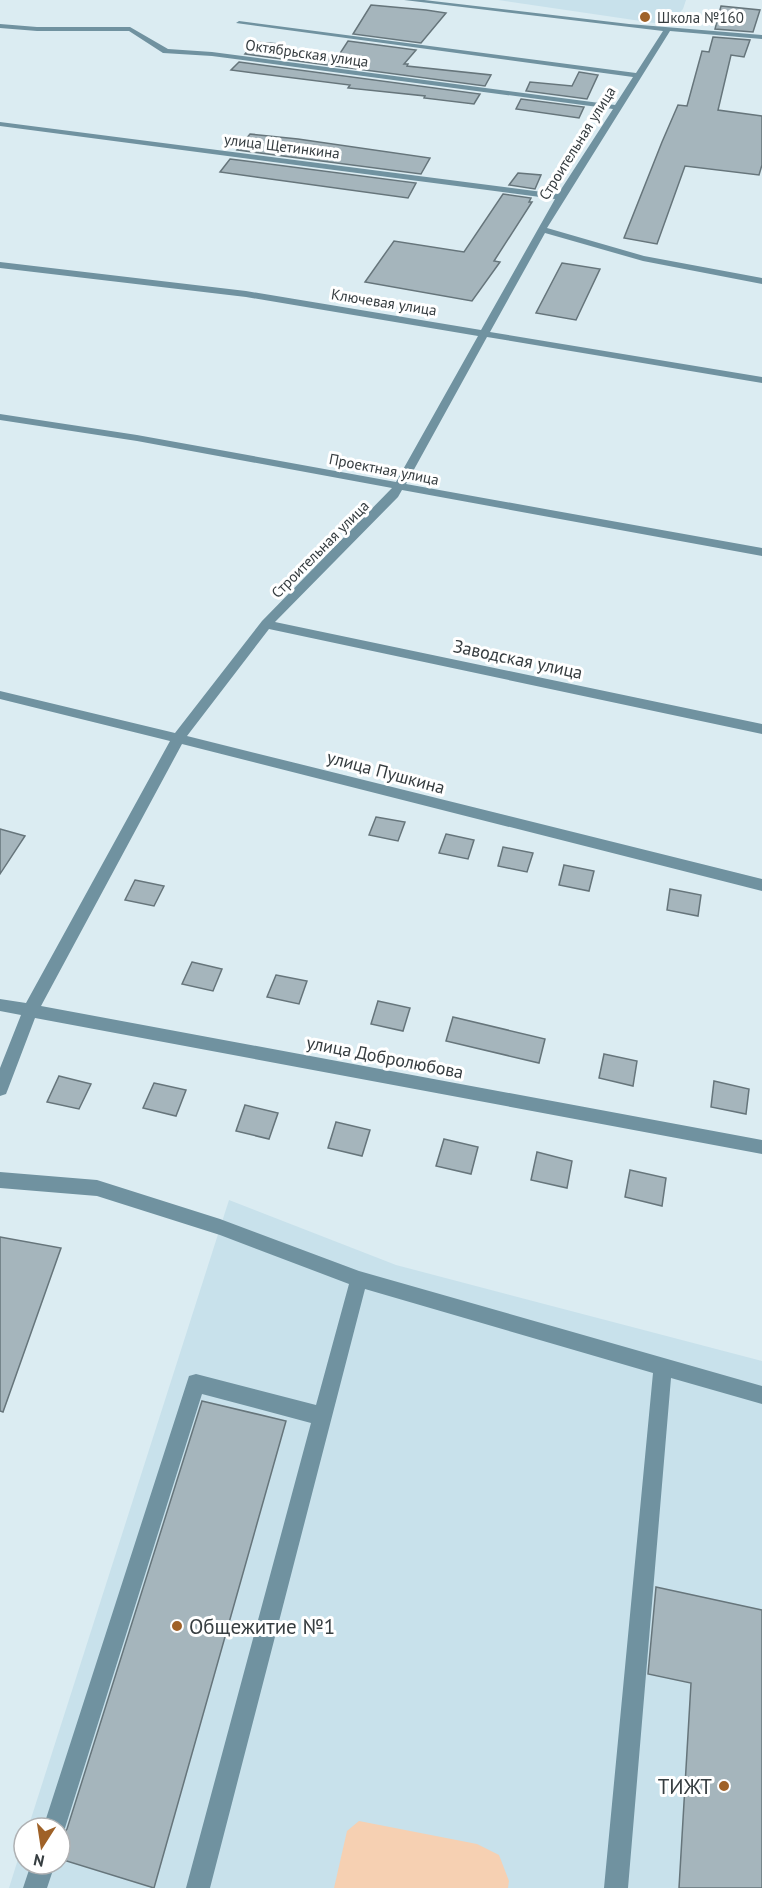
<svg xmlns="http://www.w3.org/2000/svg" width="762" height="1888" font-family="'PT Sans',sans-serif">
	<rect width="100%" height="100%" fill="#dbecf2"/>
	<g fill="#c8e1eb">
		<path d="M498,0h188l-3,9 -15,16z"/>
		<path d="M229,1200l167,65 366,96v527h-753l15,-48v24h36v-36h-32z"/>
	</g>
	<path fill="#f6d0b2" d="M359,1821l118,23 22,11 10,26 -1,7h-174l13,-57z"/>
	<g fill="#a5b5bc" stroke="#66757b" stroke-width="1.5">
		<path d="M371,5l55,5 20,3 -25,30 -68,-9z"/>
		<path d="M721,6l39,4 -7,22 -38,-3z"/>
		<path d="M713,37l37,3 -6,17 -13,-2 -13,55 44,6v49l-3,10 -74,-9 -28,78 -33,-6 38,-96 16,-37 9,1 15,-55 7,1z"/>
		<path d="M348,41l68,9 -12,14h4l-1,2 84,9 -6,11 -240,-32 11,-12 22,2 -3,4 64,7z"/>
		<path d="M239,62l241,32 -6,10 -50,-6 1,-2 -77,-8 2,-3 -119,-15z"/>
		<path d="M579,72l19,3 -11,24 -61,-8 4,-9 42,4z"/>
		<path d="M521,99l63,8 -5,11 -63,-9z"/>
		<path d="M250,134l48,5 132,19 -9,16 -184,-24z"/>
		<path d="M230,159l186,24 -8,15 -188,-26z"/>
		<path d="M518,173l23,2 -6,14 -26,-4z"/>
		<path d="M503,194l28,4 -2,4h3l-38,59 6,1 -28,39 -107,-19 29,-41 70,11z"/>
		<path d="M562,263l38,6 -24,51 -40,-7z"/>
		<path d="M376,817l29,5 -7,19 -29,-6z"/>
		<path d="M0,829l25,7 -25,38z"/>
		<path d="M446,834l28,6 -6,19 -29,-6z"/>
		<path d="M503,847l30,6 -6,19 -29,-6z"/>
		<path d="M564,865l30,6 -5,20 -30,-6z"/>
		<path d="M135,880l29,6 -10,20 -29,-6z"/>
		<path d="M670,889l31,6 -3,21 -31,-6z"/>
		<path d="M192,962l30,7 -9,22 -31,-7z"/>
		<path d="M276,975l31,6 -8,23 -32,-7z"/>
		<path d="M378,1001l32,7 -7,23 -32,-7z"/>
		<path d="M453,1017l92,22 -6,24 -93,-22z"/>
		<path d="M604,1054l33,7 -4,25 -34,-8z"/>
		<path d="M59,1076l32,8 -12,25 -32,-7z"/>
		<path d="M714,1081l35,8 -3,25 -35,-7z"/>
		<path d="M154,1083l32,7 -10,26 -33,-8z"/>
		<path d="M245,1105l33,8 -9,26 -33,-8z"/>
		<path d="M336,1122l34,8 -8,26 -34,-8z"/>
		<path d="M444,1139l34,8 -7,27 -35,-8z"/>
		<path d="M537,1152l35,9 -5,27 -36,-8z"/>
		<path d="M630,1170l36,8 -4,28 -37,-9z"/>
		<path d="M0,1237l61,11 -58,164 -3,-1z"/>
		<path d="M202,1401l84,20 -132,467 -94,-29v-20l7,-10z"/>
		<path d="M656,1587l106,23v278h-83l12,-205 -43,-9z"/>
	</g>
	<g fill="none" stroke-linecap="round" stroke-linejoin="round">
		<g fill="#7092a0" fill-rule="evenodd">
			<path d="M404,0h20l205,24 133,11v4l-92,-8 -123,197 97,28 118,22v6l-119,-23 -98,-28 -55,99 272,45v6l-275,-46 -81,147 356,64v8l-360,-66 -4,7 -123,125 487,102v10l-493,-105 -82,107 575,143v12l-580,-147 -141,262 721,134v14l-727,-136 -27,71 -2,5 -6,2v-28l21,-53 -21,-4v-12l26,4 144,-262 -170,-42v-8l175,42 87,-112 130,-133 -255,-47 -137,-21v-6l137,21 259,47 82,-146 -232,-39 -246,-29v-6l246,29 235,39 74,-131 -555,-73v-4l558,72 55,-85 -401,-53 -49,-3 -34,-22h-92l-37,-3v-4l37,3h93l38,22 44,3 403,53 18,-28 -397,-54 3,-2 397,52 27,-42z"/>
			<path d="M0,1172l97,8 123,39 139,52 403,115v18l-91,-26 -43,510h-24l49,-515 -288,-84 -155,599h-24l125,-465 -109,-29 -137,434 -5,9v-9h-17l146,-452 7,-2 120,31 33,-121 -129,-49 -123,-39 -97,-8z"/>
			<path d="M31,1864h24l-8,24h-24z"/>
		</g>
	</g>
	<g fill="#9f6127" stroke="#fff" stroke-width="2">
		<circle cx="645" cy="17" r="6"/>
		<circle cx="177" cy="1626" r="6"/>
		<circle cx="724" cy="1786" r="6"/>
	</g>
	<g text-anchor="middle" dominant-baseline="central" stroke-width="6" stroke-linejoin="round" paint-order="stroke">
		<g font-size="15" fill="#363d40" stroke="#fff" text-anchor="start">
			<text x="657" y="17">Школа №160</text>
		</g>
		<g font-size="15" fill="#363d40" stroke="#fff">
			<text transform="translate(307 53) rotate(8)">Октябрьская улица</text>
			<text transform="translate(577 143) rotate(-58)">Строительная улица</text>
			<text transform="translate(282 146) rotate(7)">улица Щетинкина</text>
			<text transform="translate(384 302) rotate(9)">Ключевая улица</text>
			<text transform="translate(384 469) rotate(11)">Проектная улица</text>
			<text transform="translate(320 549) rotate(-45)">Строительная улица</text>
		</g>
		<g font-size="18" fill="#363d40" stroke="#fff">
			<text transform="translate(518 659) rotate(12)">Заводская улица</text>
			<text transform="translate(386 772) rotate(15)">улица Пушкина</text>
			<text transform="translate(385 1057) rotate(11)">улица Добролюбова</text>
		</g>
		<g font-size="21" fill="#363d40" stroke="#fff" text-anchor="start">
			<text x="189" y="1626">Общежитие №1</text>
			<text x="712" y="1786" text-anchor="end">ТИЖТ</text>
		</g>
	</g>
	<g transform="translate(42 1846) rotate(192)"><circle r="28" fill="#ffffff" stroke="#afb1b3" stroke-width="1.5"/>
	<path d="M0-4.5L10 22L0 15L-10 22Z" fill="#9f6127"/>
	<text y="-9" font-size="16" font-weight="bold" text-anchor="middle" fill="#363d40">N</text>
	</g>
</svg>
